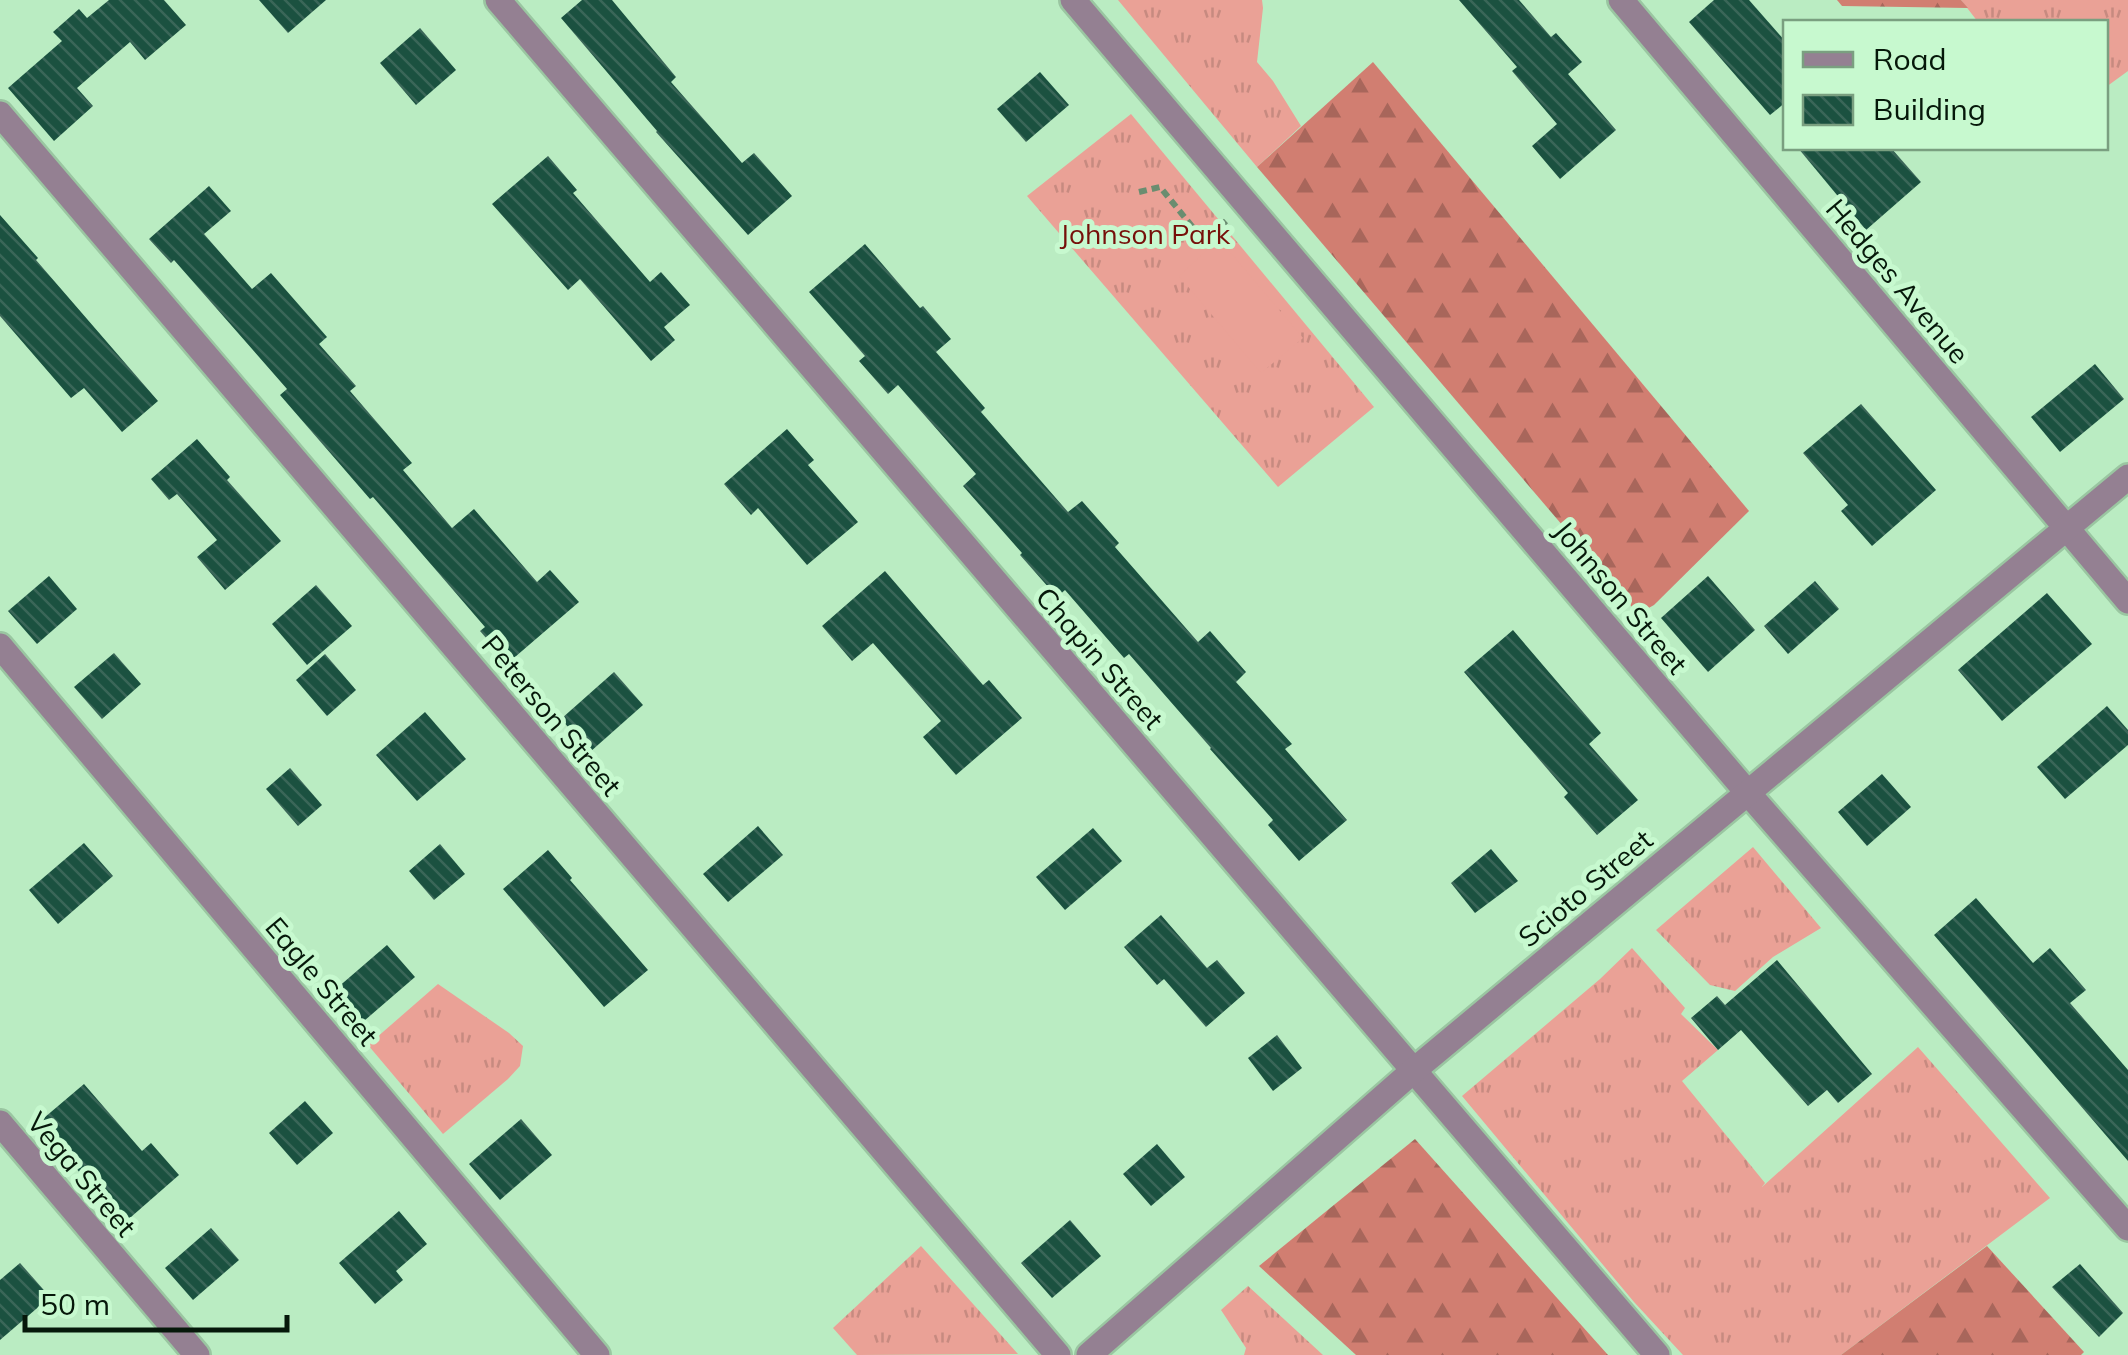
<svg xmlns="http://www.w3.org/2000/svg" width="2128" height="1355" font-family="Mulish,sans-serif">
	<defs>
		<pattern id="grass-tufts" width="24" height="20" patternUnits="userSpaceOnUse" patternTransform="scale(2.5)"><rect width="24" height="20" fill="#eaa196"/><path d="M3 7l-1-3M5 7V3M7 7l1-3M15 17l-1-3M17 17v-4M19 17l1-3" fill="none" stroke="#c78a80"/></pattern>
		<pattern id="forest-firs" width="22" height="20" patternUnits="userSpaceOnUse" patternTransform="scale(2.5)"><rect width="22" height="20" fill="#d17e71"/><path d="M5 1l3.5 6h-7zM16 11l3.5 6h-7z" fill="#a8665b"/></pattern>
		<pattern id="building-back-hatch" width="6" height="6" patternUnits="userSpaceOnUse" patternTransform="scale(2.5)"><rect width="6" height="6" fill="#1b5140"/><path d="M-1 5l2 2M0 0l6 6M5-1l2 2" fill="none" stroke="#3a6658"/></pattern>
	</defs>
	<rect width="100%" height="100%" fill="#baecc2"/>
	<g fill="url(#grass-tufts)">
		<path d="M1118,0h144l1,8 -6,54 16,19 28,45 -44,41z"/>
		<path d="M1961,0h167v71l-22,16v-65h-128z"/>
		<path d="M1131,114l243,293 -96,80 -251,-291z"/>
		<path d="M1753,847l68,81 -48,29 -38,34 -25,-6 -54,-55z"/>
		<path d="M1632,948l53,60 -4,6 37,36 -36,31 83,102 -3,4 156,-140 132,151 -209,157h-158l-49,-53 -172,-206 138,-117z"/>
		<path d="M438,984l71,49 14,13 -3,20 -12,13 -65,55 -75,-89z"/>
		<path d="M921,1246l97,108 -161,1 -24,-27z"/>
		<path d="M1248,1286l75,69h-79l2,-7 -25,-38z"/>
	</g>
	<g fill="url(#forest-firs)">
		<path d="M1837,0h124l7,8 -126,-2z"/>
		<path d="M1373,62l376,449 -95,94 -16,9 -381,-447z"/>
		<path d="M1415,1139l193,216h-252l-97,-89z"/>
		<path d="M1987,1246l97,106 -3,3h-240z"/>
	</g>
	<path fill="#eaa196" d="M1219,239l84,99 -42,35 -82,-97z"/>
	<g fill="url(#building-back-hatch)">
		<path d="M109,0h55l22,25 -41,35 -15,-18 -53,46 16,18 -39,35 -46,-53 54,-47 -9,-9 26,-23 8,9z"/>
		<path d="M259,0h67l-38,33z"/>
		<path d="M582,0h30l64,77 -5,5 71,81 12,-10 38,43 -44,39 -92,-103 1,-1 -96,-113z"/>
		<path d="M1459,0h60l32,37 5,-4 26,29 -14,12 48,56 -56,49 -28,-33 25,-22 -45,-53 5,-4z"/>
		<path d="M1714,0h35l37,42v60l-16,13 -81,-93z"/>
		<path d="M420,28l36,42 -40,35 -36,-42z"/>
		<path d="M1040,72l29,33 -43,37 -29,-33z"/>
		<path d="M1798,148h93l30,34 -55,48z"/>
		<path d="M548,156l29,34 -4,3 77,89 11,-10 29,33 -26,22 11,13 -24,21 -71,-82 -12,11 -76,-86z"/>
		<path d="M209,186l22,25 -27,23 48,55 19,-16 56,64 -8,7 37,42 -6,5 62,72 -9,7 49,58 22,-19 63,73 13,-12 29,32 -71,61 -28,-32 5,-4 -112,-130 -3,2 -90,-104 7,-6 -113,-129 -3,3 -22,-24z"/>
		<path d="M0,215l38,43 -2,2 122,141 -36,31 -38,-44 -13,10 -71,-82z"/>
		<path d="M865,244l55,64 3,-2 28,33 -15,13 49,56 -4,4 87,100 14,-11 37,42 -4,4 83,95 12,-11 36,41 -10,10 56,62 -7,5 62,71 -48,41 -31,-36 5,-5 -63,-71 1,-1 -82,-94 -5,4 -59,-68 -8,7 -37,-42 2,-2 -59,-67 13,-12 -78,-89 -10,9 -29,-33 6,-5 -56,-64z"/>
		<path d="M2095,364l29,35 -64,53 -29,-35z"/>
		<path d="M1861,404l75,86 -64,56 -31,-35 7,-6 -45,-52z"/>
		<path d="M787,429l27,31 -6,5 50,57 -51,43 -49,-57 -7,7 -27,-31z"/>
		<path d="M197,439l33,38 -3,3 54,61 -56,49 -28,-33 20,-17 -40,-46 -8,6 -18,-21z"/>
		<path d="M885,571l98,114 6,-5 33,38 -66,57 -33,-38 18,-16 -68,-78 -21,18 -30,-35z"/>
		<path d="M49,576l28,33 -40,35 -29,-33z"/>
		<path d="M1708,576l47,54 -47,42 -47,-54z"/>
		<path d="M1815,581l24,28 -51,45 -24,-28z"/>
		<path d="M316,585l36,41 -45,39 -35,-41z"/>
		<path d="M2047,593l45,51 -90,77 -44,-51z"/>
		<path d="M1513,630l88,103 -12,11 49,56 -41,35 -33,-38 4,-4 -104,-121z"/>
		<path d="M114,653l27,31 -39,35 -28,-32z"/>
		<path d="M325,654l31,36 -29,26 -31,-36z"/>
		<path d="M614,672l29,33 -53,47 -29,-33z"/>
		<path d="M2107,706l21,24v15l-63,54 -28,-32z"/>
		<path d="M425,712l41,47 -49,42 -41,-46z"/>
		<path d="M290,768l32,37 -24,21 -32,-37z"/>
		<path d="M1882,774l29,33 -44,39 -29,-34z"/>
		<path d="M758,826l25,29 -55,47 -25,-28z"/>
		<path d="M1093,828l29,33 -57,49 -29,-33z"/>
		<path d="M84,843l29,33 -55,48 -29,-34z"/>
		<path d="M440,844l25,30 -31,26 -25,-29z"/>
		<path d="M1491,849l27,32 -43,32 -24,-30z"/>
		<path d="M548,850l24,28 -2,2 78,90 -44,37 -101,-118z"/>
		<path d="M1976,898l57,65 17,-15 36,42 -16,13 58,67v91l-194,-226z"/>
		<path d="M1161,915l46,53 10,-8 28,33 -39,34 -42,-48 -7,6 -33,-38z"/>
		<path d="M387,945l28,32 -58,50 -28,-32z"/>
		<path d="M1777,960l95,114 -34,29 -11,-13 -19,16 -67,-76 -23,20 -27,-32 26,-22 8,9z"/>
		<path d="M1277,1035l25,33 -29,23 -25,-33z"/>
		<path d="M84,1084l58,67 9,-8 28,32 -56,49 -85,-101z"/>
		<path d="M305,1101l28,32 -36,32 -28,-32z"/>
		<path d="M521,1119l31,36 -52,45 -31,-36z"/>
		<path d="M1157,1144l28,33 -34,29 -28,-32z"/>
		<path d="M399,1211l28,33 -31,27 7,9 -28,24 -36,-41z"/>
		<path d="M1070,1220l31,36 -49,42 -31,-35z"/>
		<path d="M211,1228l28,32 -46,40 -28,-32z"/>
		<path d="M20,1263l30,34 -50,43v-60z"/>
		<path d="M2080,1264l43,49 -24,24 -47,-50z"/>
	</g>
	<g fill="none" stroke-linecap="round" stroke-linejoin="round">
		<g stroke="#9ac6a1" stroke-width="30">
			<g id="street">
				<path d="M498,0l1159,1355"/>
				<path d="M1073,0l674,792 381,436"/>
				<path d="M1621,0l507,601"/>
				<path d="M0,114l1058,1241"/>
				<path d="M0,646l597,709"/>
				<path d="M0,1123l197,232"/>
				<path d="M1089,1355l324,-284 715,-594"/>
			</g>
		</g>
		<path stroke="#6a8d70" stroke-width="6" stroke-dasharray="8 5" stroke-linecap="butt" d="M1139,192l21,-5 44,54 22,-20"/>
		<use href="#street" stroke="#948092" stroke-width="25"/>
	</g>
	<g text-anchor="middle" dominant-baseline="central" stroke-width="10" stroke-linejoin="round" paint-order="stroke">
		<g font-size="28" fill="#76100a" stroke="#c7f9cf">
			<text x="1145" y="233">Johnson Park</text>
		</g>
		<g font-size="28" fill="#06180a" stroke="#c7f9cf">
			<text transform="translate(1898 281) rotate(50)">Hedges Avenue</text>
			<text transform="translate(1621 597) rotate(50)">Johnson Street</text>
			<text transform="translate(1100 658) rotate(49)">Chapin Street</text>
			<text transform="translate(552 715) rotate(50)">Peterson Street</text>
			<text transform="translate(1585 888) rotate(-40)">Scioto Street</text>
			<text transform="translate(322 981) rotate(50)">Eagle Street</text>
			<text transform="translate(82 1174) rotate(50)">Vega Street</text>
		</g>
	</g>
	<rect x="1783" y="20" width="325" height="130" fill="#c7f9cf" stroke="#7a9f80" stroke-width="2.5"/>
	<rect x="1803" y="52" width="50" height="15" fill="#948092" stroke="#7a9f80" stroke-width="2.5"/>
	<text x="1873" y="70" font-size="30" fill="#06180a">Road</text>
	<rect x="1803" y="95" width="50" height="30" fill="url(#building-back-hatch)" stroke="#7a9f80" stroke-width="2.5"/>
	<text x="1873" y="120" font-size="30" fill="#06180a">Building</text>
	<path d="M25 1315v15h262v-15" fill="none" stroke="#06180a" stroke-width="5"/>
	<text x="40" y="1315" font-size="30" fill="#06180a" stroke="#c7f9cf" stroke-width="8" paint-order="stroke">50 m</text>
</svg>
